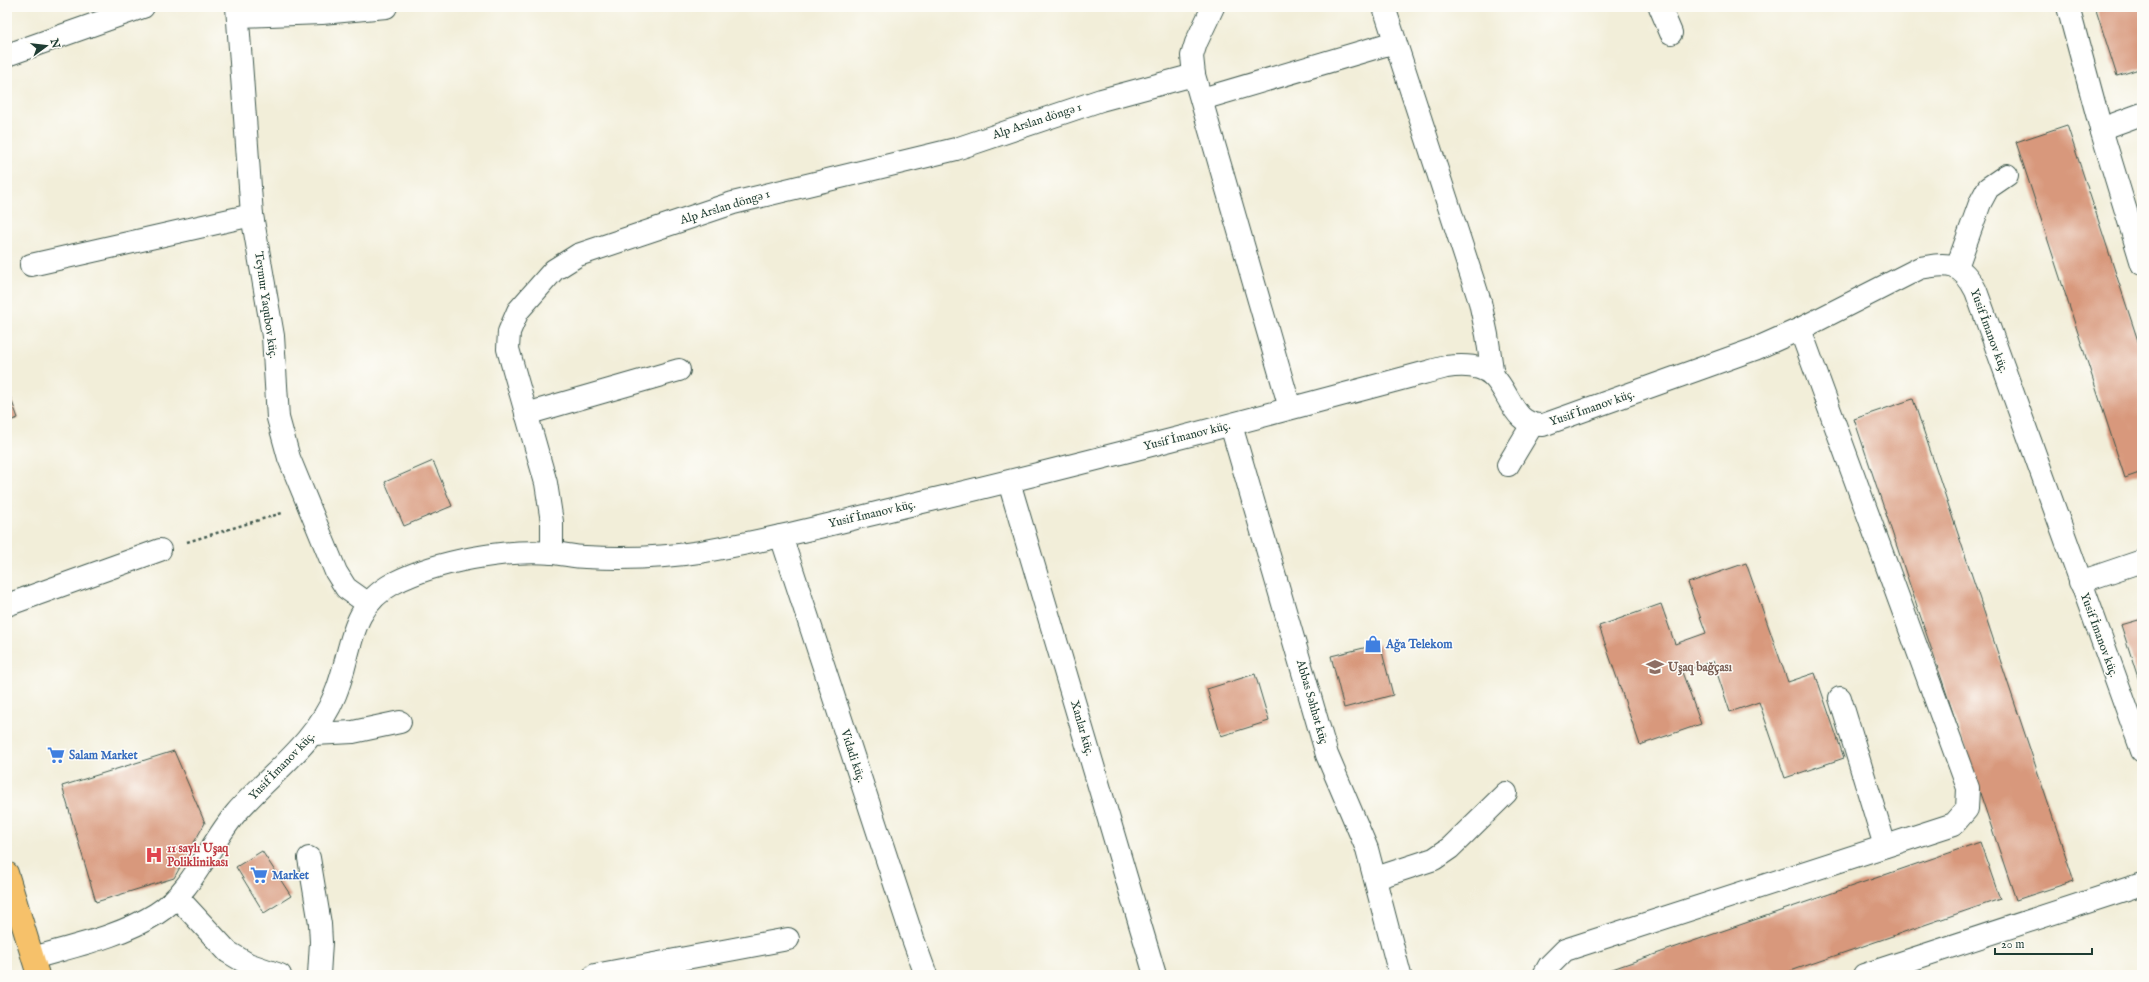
<svg xmlns="http://www.w3.org/2000/svg" width="2149" height="982" font-family="'IM FELL English',serif">
	<rect width="100%" height="100%" fill="#fdfcf7"/>
	<filter id="ink" filterUnits="userSpaceOnUse"><feTurbulence type="fractalNoise" baseFrequency=".025" numOctaves="2"/><feDisplacementMap in="SourceGraphic" scale="8" xChannelSelector="R" yChannelSelector="G"/><feConvolveMatrix kernelMatrix="1 2 1 2 8 2 1 2 1" color-interpolation-filters="sRGB"/></filter>
	<filter id="wash" filterUnits="userSpaceOnUse"><feTurbulence type="fractalNoise" baseFrequency=".012" numOctaves="4" result="noise"/><feDisplacementMap in="SourceGraphic" scale="16" xChannelSelector="R" yChannelSelector="G"/><feGaussianBlur stdDeviation="0.9" result="paint"/><feColorMatrix in="noise" values="0 0 0 0 0 0 0 0 0 0 0 0 0 0 0 0 0 1.4 0 .05"/><feComposite in="paint" operator="in"/></filter>
	<g filter="url(#wash)">
		<rect width="100%" height="100%" fill="#f2eed9"/>
		<g id="blocks">
			<g fill="#d8987c">
				<path d="M2095,7h47v61l-25,8z"/>
				<path d="M2067,125l75,228v119l-17,6 -109,-336z"/>
				<path d="M7,388l11,30 -11,4z"/>
				<path d="M1913,399l161,482 -58,19 -162,-481z"/>
				<path d="M433,461l19,45 -48,20 -19,-44z"/>
				<path d="M1746,563l42,119 27,-9 29,85 -59,20 -26,-76 -29,10 -17,-51 -31,11 19,52 -61,21 -41,-119 62,-22 14,40 31,-11 -18,-50z"/>
				<path d="M2142,619v71l-21,-65z"/>
				<path d="M1380,644l13,51 -49,13 -13,-52z"/>
				<path d="M1255,674l14,47 -48,15 -14,-47z"/>
				<path d="M174,751l31,72 -31,55 -78,24 -34,-116z"/>
				<path d="M1980,842l20,57 -221,76h-184z"/>
				<path d="M262,851l29,45 -27,17 -28,-46z"/>
			</g>
		</g>
	</g>
	<g filter="url(#ink)">
		<use href="#blocks" fill-opacity="0" stroke="#3f584d" stroke-width="1"/>
		<g fill="none" stroke-linecap="round" stroke-linejoin="round">
			<g stroke="#3f584d" stroke-width="24">
				<g id="minor">
					<path d="M237,7l15,208 21,121 5,82 11,40 47,114 10,16 21,15"/>
					<path d="M1213,7l-17,36 -4,13 2,19 96,333"/>
					<path d="M1384,7l96,295 7,33 6,41"/>
					<path d="M1660,7l11,26"/>
					<path d="M2068,7l33,122 41,135"/>
					<path d="M239,16l83,-3 64,-6"/>
					<path d="M7,55l136,-48"/>
					<path d="M1202,99l193,-57"/>
					<path d="M2101,129l41,-15"/>
					<path d="M31,265l221,-50"/>
					<path d="M1957,267l23,-64 8,-15 19,-13"/>
					<path d="M526,414l153,-44"/>
					<path d="M1231,425l96,330 40,94 33,126"/>
					<path d="M1508,465l24,-40"/>
					<path d="M1009,482l146,493"/>
					<path d="M781,536l132,403 13,36"/>
					<path d="M552,553v-31l-6,-39 -38,-134 1,-17 9,-21 36,-41 24,-15 155,-52 223,-54 145,-49 93,-25"/>
					<path d="M2080,582l62,-21"/>
					<path d="M7,605l153,-55"/>
					<path d="M1840,698l45,148"/>
					<path d="M314,734l39,-2 47,-10"/>
					<path d="M309,858l11,66 1,18 -2,33"/>
					<path d="M1376,878l58,-19 16,-11 56,-55"/>
					<path d="M178,898l50,54 20,12 32,11"/>
					<path d="M33,958c40,-12 86,-21 123,-44 37,-23 52,-68 80,-101 34,-39 79,-69 99,-118 18,-43 12,-87 59,-112 43,-22 111,-34 159,-30 11,1 22,4 32,4 39,2 77,1 115,-5 78,-13 154,-34 231,-52 172,-41 343,-87 515,-133 15,-2 35,-3 47,9 18,18 20,50 50,49l212,-76 45,-20 120,-61c29,-6 42,-5 56,23l166,460"/>
					<path d="M595,975l193,-36"/>
					<path d="M1544,975l5,-9 16,-16 389,-126 13,-15 1,-21 -168,-459"/>
					<path d="M1864,975l278,-91"/>
				</g>
			</g>
			<g stroke="#3f584d" stroke-width="24">
				<path id="major" d="M7,873l31,102"/>
			</g>
			<path stroke="#3f584d" stroke-width="2.5" stroke-dasharray="3 3" stroke-linecap="butt" d="M187,542l95,-29"/>
			<use href="#minor" stroke="#fff" stroke-width="22"/>
			<use href="#major" stroke="#f6c16b" stroke-width="22"/>
		</g>
	</g>
	<defs>
		<g id="shop-bare" transform="scale(1.38)"><path d="M-5-2.5h2.3a2.7 3.5 0 0 1 5.4 0H5L5.5 6h-11ZM-1.5-2.5h3a1.5 2.3 0 0 0-3 0Z" fill="#3f7fe0" stroke="#fdfcf7" stroke-width="2.5" paint-order="stroke"/></g>
		<g id="school-bare" transform="scale(1.38)"><path d="M0-5L7-2L0 1L-7-2ZM-4 1L0 2.5L4 1V4Q0 6-4 4Z" fill="#8d6e63" stroke="#fdfcf7" stroke-width="2.5" paint-order="stroke"/></g>
		<g id="supermarket-bare" transform="scale(1.38)"><path d="M-6-5.5h2.5l.6 2H6L4.5 2H-2.5L-4.4-4H-6ZM-1.5 3.2a1.3 1.3 0 1 0 .1 0ZM3 3.2a1.3 1.3 0 1 0 .1 0Z" fill="#3f7fe0" stroke="#fdfcf7" stroke-width="2.5" paint-order="stroke"/></g>
		<g id="hospital-bare" transform="scale(1.38)"><path d="M-5-5h3v3.5h4V-5h3V5h-3V1.5h-4V5h-3Z" fill="#e0444e" stroke="#fdfcf7" stroke-width="2.5" paint-order="stroke"/></g>
	</defs>
	<g fill-rule="evenodd">
		<use href="#shop-bare" x="1373" y="644"/>
		<use href="#school-bare" x="1655" y="667"/>
		<use href="#supermarket-bare" x="56" y="755"/>
		<use href="#hospital-bare" x="154" y="855"/>
		<use href="#supermarket-bare" x="259" y="875"/>
	</g>
	<g text-anchor="middle" dominant-baseline="central" stroke-width="3" stroke-linejoin="round" paint-order="stroke">
		<g font-size="12" fill="#1f3d34" stroke="#fdfcf7">
			<text transform="translate(1037 121) rotate(-18)">Alp Arslan döngə 1</text>
			<text transform="translate(725 207) rotate(-17)">Alp Arslan döngə 1</text>
			<text transform="translate(266 305) rotate(82)">Teymur Yaqubov küç.</text>
			<text transform="translate(1989 331) rotate(70)">Yusif İmanov küç.</text>
			<text transform="translate(1592 408) rotate(-19)">Yusif İmanov küç.</text>
			<text transform="translate(1187 436) rotate(-14)">Yusif İmanov küç.</text>
			<text transform="translate(872 514) rotate(-13)">Yusif İmanov küç.</text>
			<text transform="translate(2099 635) rotate(70)">Yusif İmanov küç.</text>
			<text transform="translate(1312 702) rotate(74)">Abbas Səhhət küç</text>
			<text transform="translate(1082 728) rotate(74)">Xanlar küç.</text>
			<text transform="translate(853 756) rotate(72)">Vidadi küç.</text>
			<text transform="translate(282 766) rotate(-46)">Yusif İmanov küç.</text>
		</g>
		<g font-size="12" font-weight="bold" fill="#366cbe" stroke="#fdfcf7" text-anchor="start">
			<text x="1386" y="644">Ağa Telekom</text>
			<text x="69" y="755">Salam Market</text>
			<text x="272" y="875">Market</text>
		</g>
		<g font-size="12" font-weight="bold" fill="#785e54" stroke="#fdfcf7" text-anchor="start">
			<text x="1668" y="667">Uşaq bağçası</text>
		</g>
		<g font-size="12" font-weight="bold" fill="#be3a42" stroke="#fdfcf7" text-anchor="start">
			<text x="167" y="848">11 saylı Uşaq<tspan x="167" dy="14">Poliklinikası</tspan></text>
		</g>
	</g>
	<rect width="2149" height="982" fill="none" stroke="#fdfcf7" stroke-width="24"/>
	<g transform="translate(46 46) rotate(75)" stroke="#fdfcf7" stroke-width="3" paint-order="stroke">
	<path d="M0-3L7 15L0 10L-7 15Z" fill="#1f3d34"/>
	<text y="-6" font-size="11" font-weight="bold" text-anchor="middle" fill="#1f3d34">N</text>
	</g>
	<path d="M1995 948v6h97v-6" fill="none" stroke="#1f3d34" stroke-width="2"/>
	<text x="2001" y="948" font-size="12" fill="#1f3d34" stroke="#fdfcf7" stroke-width="3" paint-order="stroke">20 m</text>
</svg>
